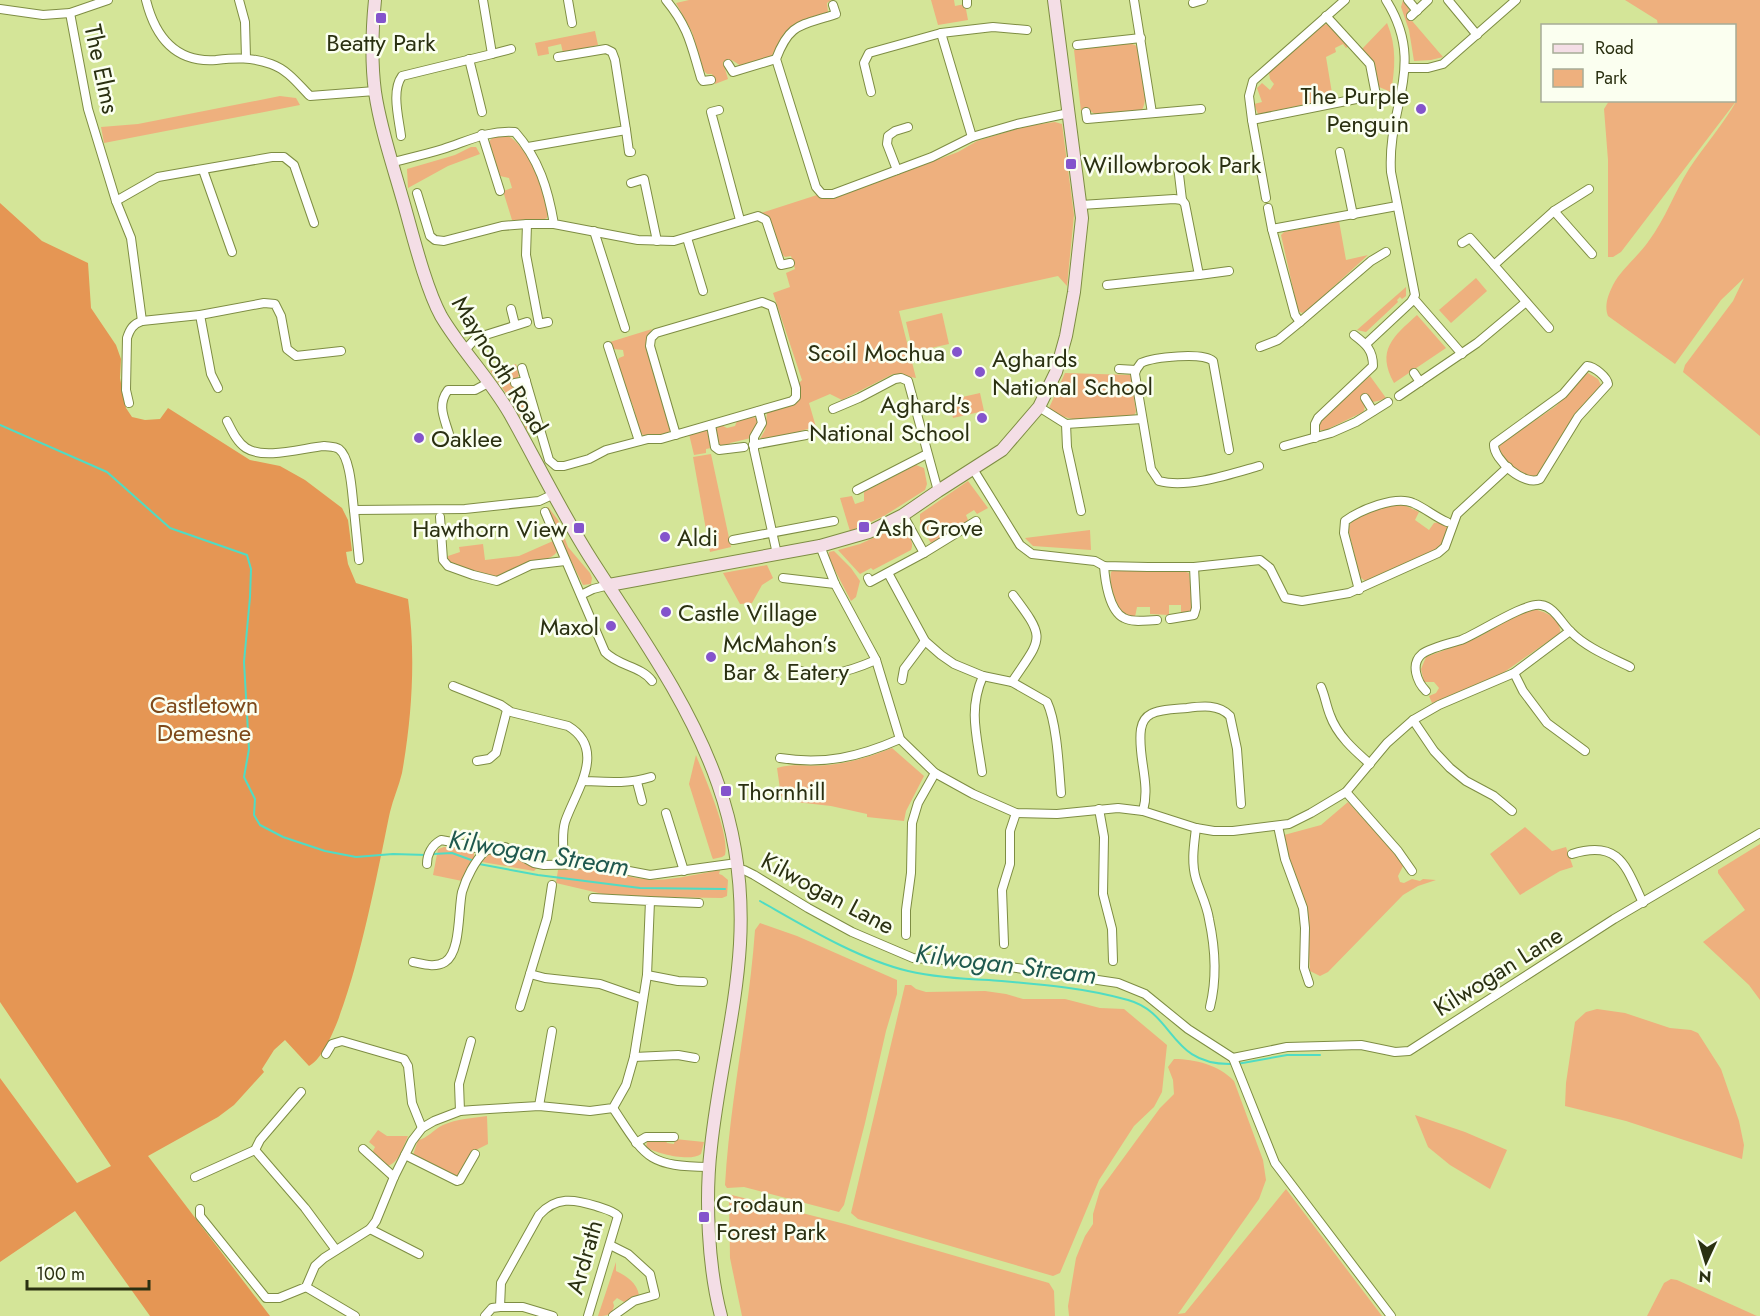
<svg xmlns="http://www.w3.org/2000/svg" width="1760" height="1316" font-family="Jost,sans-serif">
	<rect width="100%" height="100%" fill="#d4e598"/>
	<g fill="#eeb07e">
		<path d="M689,0h142l-4,3 1,9c-30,12 -41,13 -56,44l-31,10 -9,-6 -9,2 5,17 -13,5 -3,-10h-5l-5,-5 -10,-37 -16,-29z"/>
		<path d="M931,0h23l1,6 10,-2 3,16 -30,5z"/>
		<path d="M1403,0l6,9 -2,6 36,42 -12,3 -17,1 -5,-31 -8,-23z"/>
		<path d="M1625,0h135v436l-77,-64 2,-7 48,-64 11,-23 -23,22 -46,64 -67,-48c-4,-10 0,-21 5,-31 7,-14 25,-29 35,-43 18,-24 26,-49 41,-73 15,-23 34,-44 48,-69l-116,152 -8,5h-5v-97l-4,-51 5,-8 125,-1v-74l-76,-1 -1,-5z"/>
		<path d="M1387,23c10,23 8,46 4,69l-12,-5 -4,-22 -13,-16z"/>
		<path d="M1328,24l21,22 -3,2 -3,-4 -8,4 1,4 -10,5 7,42 -75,15 -4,-10 8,-2 -5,-14 5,-5 8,7 4,-6 -4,-5 -1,-6 52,-48z"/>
		<path d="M595,31l3,14 -35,8 -2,-9 -13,3 1,7 -11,2 -3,-13z"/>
		<path d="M1129,43l6,2 4,4c2,16 11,48 3,61l-46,5 -7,-5 -8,1 -7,-61z"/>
		<path d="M280,96l16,2 4,7 -196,38 -3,-16 37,-3z"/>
		<path d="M1055,122l7,2 12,91 -7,71 -9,-10 -159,35 17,67 -23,-4 -51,26 -12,-6 -21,9 7,24 -16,4 -1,2 -39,6 5,-9 2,-17 31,-13 3,-8 -2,-9 3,-3 -29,-87 17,-6 -4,-14 9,-4 -4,-13 -6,1 -3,-3 -21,-41 56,-18 7,4 14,-2 120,-45 19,-11 50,-15z"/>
		<path d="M505,135c20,5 48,63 42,83l-5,2h-30l-9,-29 9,-3 -3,-10 -9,-2 -11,-33c2,-7 9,-8 16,-8z"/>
		<path d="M471,147h5l4,7 -32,12 -40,22 -1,-19 48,-14z"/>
		<path d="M1339,221l7,39 22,-5 -61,56 -5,2 -4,-2 -17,-76 3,-3z"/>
		<path d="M1476,278l11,13 -36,32 -12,-13z"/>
		<path d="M1406,287v9l-4,3 -2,-2 -3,3 1,2 -32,30 -9,-2z"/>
		<path d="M942,313l7,31 -36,8 -7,-30z"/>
		<path d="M1417,315l29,33 -52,35c-18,-33 -1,-46 23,-68z"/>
		<path d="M652,329l-5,9v11l5,12 18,70c-7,6 -20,7 -29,3l-9,-31 -4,-4 -11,-37 2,-4 5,-2 -1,-6 -10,-1 -3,-7z"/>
		<path d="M516,364l3,11 -2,4 -5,2 2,5 10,1 2,7 -4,1 7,24 -2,1 2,9 -2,1 -14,-27 -23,-32z"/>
		<path d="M1065,373l66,2 5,37 -3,5 -4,1c-24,1 -62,8 -80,-10z"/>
		<path d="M1588,373l10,6 3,6 -1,4 -17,16 -44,69 -10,4c-13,-9 -27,-16 -31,-32l58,-40 28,-32z"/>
		<path d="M1370,376l16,22c-8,4 -14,3 -21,7l-1,6 -3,2 -35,17h-7l-1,-8z"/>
		<path d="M980,393l4,18 -31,7 -4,-18z"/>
		<path d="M754,417l4,3v6l-7,12 -21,5 -1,4 -10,-2 -3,-16 1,-3 4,-1 6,3 8,-2 2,-5z"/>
		<path d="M703,430h4l4,18 -5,1v4l-12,2 -5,-21z"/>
		<path d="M711,454l20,93 -21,5 -17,-95z"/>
		<path d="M916,465l8,3 3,16 -2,6 -41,26 -34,15 -10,-33 12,-2 3,8 9,-3v-9z"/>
		<path d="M968,481l20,27 -11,6 -3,-4 -8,5 2,5 -2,4 -35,19 -11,-17v-12z"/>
		<path d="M1393,505h11l15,7 -4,8 14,10 5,-7 7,-1 7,4 -7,21 -70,34h-6l-5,-4 -12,-49 4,-7 6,-5z"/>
		<path d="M548,507l10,13 10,27 22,26 2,5 -1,6 -8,1 -18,-36 -13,-32 -7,-8z"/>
		<path d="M897,527l6,1c5,6 12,14 8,22l-38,20 -2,-2 -11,6 -22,-24 22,-6z"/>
		<path d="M1090,530l1,20 -58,-4 -8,-8z"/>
		<path d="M553,541l4,11c-7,9 -16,6 -26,10 -11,3 -20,10 -30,14 -10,4 -45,-9 -54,-16l1,-4 12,-4 -1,-5 24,-3 2,16 34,-4z"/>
		<path d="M834,551l17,17 9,13 -4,16 -5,4 -23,-44 1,-5z"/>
		<path d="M767,565l6,13 -11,7 -10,18 -12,1 -17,-31z"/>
		<path d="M1114,570l69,1 6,2 4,35 -2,5 -10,1v-9h-12v10l-19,-1v-7h-13l-2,10 -9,-1c-10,-10 -18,-30 -15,-44z"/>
		<path d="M1533,609c12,2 29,10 27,24l-57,40 -71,30 -3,-7 7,-3 3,-5 -5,-6h-10l-3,-13 5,-12 51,-19 46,-26z"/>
		<path d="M892,748l32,28 -18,35 -2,10 -37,-4v-3l-36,-8 -44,-5 -6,-5 -4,-28c18,-5 32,-1 51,-3 22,-2 44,-9 64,-17z"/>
		<path d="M696,755c8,21 34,79 29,100l-3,2 -9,2 -1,-2 -23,-73z"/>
		<path d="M1348,802l54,59 1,5 -5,10 2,6 4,1 8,-4 8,2 3,-2 13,1 -18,6 -15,9 -75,77 -8,4 -10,-5 -2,-34 -23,-90 -1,-12 37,-10z"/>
		<path d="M1525,827l27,24 14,-4 7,20 -13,4 -40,24 -30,-41z"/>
		<path d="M1760,844v156l-11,-15 -46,-43 42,-32 -27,-37v-3z"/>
		<path d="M444,847l27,2 3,3v6l-12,23 -29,-6 5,-26z"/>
		<path d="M500,851l37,17 -3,3 -52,-9 9,-10z"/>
		<path d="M581,868c23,0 42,9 64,11 24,3 51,-5 75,-9l-1,4 3,1 6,5 -1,16 -5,2 -64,-1 -55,-3 -47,-11 2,-13z"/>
		<path d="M760,923l37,13 100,44v14l-11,37 -21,92 -21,82 -5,7 -95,-25 -17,1 -2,-3c5,-86 24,-170 30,-255z"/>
		<path d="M905,985h6l5,4 10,3 59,-1 21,3 17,5h42l35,9 24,1 43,36 -5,47 -8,15 -20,19 -35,54 -39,93 -7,3 -195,-57 -7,-6z"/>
		<path d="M1597,1009l28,4 45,15 21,2 7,3 23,36 18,52 5,24 -2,14 -116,-38 -61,-15 1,-23 9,-61 11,-10z"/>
		<path d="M1174,1059c21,0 45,6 60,22l29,79 3,20 -7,19 -81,115 7,-1 101,-124 96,127h-313l-1,-10 8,-48 9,-22 8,-12v-10l7,-24 60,-82 14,-14 -1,-14 -5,-13z"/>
		<path d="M1415,1115l50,17 42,18 -17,39 -40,-24 -22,-18z"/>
		<path d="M487,1116l1,28 -16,8 -15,24 -44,-21 5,-15c9,-1 16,-11 25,-15 14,-6 29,-7 44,-9z"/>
		<path d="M378,1130l9,6h21c-5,11 -9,26 -20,30l-14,-9 -1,-6 2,-4 -6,-5z"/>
		<path d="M675,1139l29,3 -3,12c-10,8 -44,0 -55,-7l1,-5 19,-1 1,2 7,1z"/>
		<path d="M732,1195l113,29 204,59 5,8 1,25h-313l-12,-58 -1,-59z"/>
		<path d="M616,1262v9c11,5 21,12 23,24l-15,7 -7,-4 -4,4 1,4c-2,9 -7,10 -16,10z"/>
		<path d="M1671,1279l6,1 80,36h-110l17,-33z"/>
	</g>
	<path fill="#e59654" d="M0,203l42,38 46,22 3,45 25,37 5,14 -1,19 6,30 6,9 13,3 15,-1 8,-11 82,52 30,6 25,14 37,28 6,12 4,31 -6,1 2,12 8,19 52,16c8,56 4,118 -6,174 -3,13 -9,26 -12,39 -10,46 -43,234 -81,254l-24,-26 -11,10 -12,19 2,3 -30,33 -16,12 -70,39 122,160h-120l-75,-105 -75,51v-184l77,105 34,-17 -111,-164z"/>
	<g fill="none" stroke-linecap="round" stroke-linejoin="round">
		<g stroke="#50dcc3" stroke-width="2">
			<path d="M0,425l107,47 63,56 77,27 4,14 -1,28 -6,65 5,87 -5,28 11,22 -1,16 6,10 23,12 42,14 31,6 37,-3 34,1"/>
			<path d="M433,854l19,-1 22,8"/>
			<path d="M479,864l59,11 102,13 85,1"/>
			<path d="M760,901c44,25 98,58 148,70 26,6 54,8 81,9 47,4 94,7 139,20 47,13 41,65 103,64"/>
			<path d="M1237,1064l50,-9h33"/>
		</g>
		<g stroke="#7e8d43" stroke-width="10">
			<g id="street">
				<path d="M146,0c9,36 29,63 70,60 19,-2 36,-3 55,4 17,6 27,20 39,32l65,-5"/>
				<path d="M239,0l6,22 1,36"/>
				<path d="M568,0l4,23"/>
				<path d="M666,0c23,28 25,45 35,78l2,3 8,-1"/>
				<path d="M967,0v4"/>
				<path d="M1134,0l18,113"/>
				<path d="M1408,0l9,11"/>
				<path d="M1448,0l29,35"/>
				<path d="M1193,3l10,-3"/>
				<path d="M833,5l3,9c-35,12 -46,8 -60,45l40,128 6,7h11l99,-37 40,-20 45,-13 52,-11"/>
				<path d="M0,9l43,6 27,-2 38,-13"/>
				<path d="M70,13l18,96 28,92 15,37 11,83"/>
				<path d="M1326,16l44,48 6,31"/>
				<path d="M1411,16l17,-16"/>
				<path d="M1077,45l64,-7"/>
				<path d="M492,54l19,-5"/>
				<path d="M469,59l13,53"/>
				<path d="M728,64l5,8 43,-13"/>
				<path d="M1405,68h23l15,-4 73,-64"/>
				<path d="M871,92l-7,-29 5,-10 72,-20"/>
				<path d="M719,110l-8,2 29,108"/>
				<path d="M1086,112l1,7 114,-10"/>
				<path d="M1252,120l-3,-24 4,-15 92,-81"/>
				<path d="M626,130l3,22h2"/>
				<path d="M482,134l18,57"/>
				<path d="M401,136c-2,-17 -10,-45 1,-60l90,-22 -9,-54"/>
				<path d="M972,137l-31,-104 52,-6 34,3"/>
				<path d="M528,147l98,-17 -11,-70 -3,-8 -6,-3 -48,8"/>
				<path d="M1340,152l13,63"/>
				<path d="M393,162c16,-4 34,-8 50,-13 25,-8 45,-19 72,-17 24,27 33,57 39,92l84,16 36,1 84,-25 8,4 15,45 9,-2"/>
				<path d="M1178,166l4,34"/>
				<path d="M203,170l29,82"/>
				<path d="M897,170l-10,-26 1,-8 7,-5 13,-4"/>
				<path d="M631,183l13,-4 13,62"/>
				<path d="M417,193l13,43 5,4 9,1 58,-15 25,-2"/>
				<path d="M1266,198l-14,-78 124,-25 24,3"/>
				<path d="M116,201l42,-24 114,-20h12l10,8 20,58"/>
				<path d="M1081,205l93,-6 8,1 3,4 14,71 30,-4"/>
				<path d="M1268,208l4,21 125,-23"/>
				<path d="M1554,211l38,43"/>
				<path d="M1272,229l23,86 5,7 71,-61 15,-9"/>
				<path d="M594,231l31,97"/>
				<path d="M687,238l16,53"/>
				<path d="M1462,243l8,-5 24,27"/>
				<path d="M1107,285l92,-10"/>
				<path d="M1414,299l48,55"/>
				<path d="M511,309l4,16"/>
				<path d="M200,315l11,59 7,14"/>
				<path d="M548,322l-9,2 -13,-69 1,-31h27"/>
				<path d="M1549,328l-55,-63 60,-54 35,-22"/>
				<path d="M1366,344l45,-42 4,-7 -24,-123c-4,-67 36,-107 -5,-172"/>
				<path d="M608,346l31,95"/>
				<path d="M1260,347l18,-7 22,-18"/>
				<path d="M465,350l11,-12 51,-16"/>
				<path d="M1587,366c8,1 20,11 21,18l-30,33 -38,62c-15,8 -47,-19 -46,-35l69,-50z"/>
				<path d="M522,368l27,92 7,6h8l25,-7 17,-9 42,-11h13l131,-38 4,-4v-9l-24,-82 -10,-4 -106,31 -5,5 -1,8 26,89"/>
				<path d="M1119,369l17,1"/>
				<path d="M1414,373l6,9"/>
				<path d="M515,383l11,-2"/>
				<path d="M1399,396l78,-53 49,-41"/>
				<path d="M1365,398l8,13"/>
				<path d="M129,403l-3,-13 1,-52c3,-9 6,-14 15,-17l58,-6 64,-12 11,1 6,12 6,33 9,7 45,-5"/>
				<path d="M1039,407l27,17 1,23 14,64"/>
				<path d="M833,409l26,-11 36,-19 6,-1 7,3 30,110"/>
				<path d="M759,411l3,12 -8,14v13l23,104"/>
				<path d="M227,421c5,10 10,21 19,27 18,12 57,0 78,-2 5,1 10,0 15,3 12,9 13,46 15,61l111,-1 74,-8 13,-6"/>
				<path d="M1066,424l76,-5"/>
				<path d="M711,425l4,22 4,3 25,-3"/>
				<path d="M449,434c-5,-17 -12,-29 -1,-44h27l15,-8"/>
				<path d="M1315,438v-14l3,-6 55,-52c0,-16 -7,-22 -19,-31"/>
				<path d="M753,445l53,-10"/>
				<path d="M1284,446l47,-13 25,-11 32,-20"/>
				<path d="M1229,450l-16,-89c-11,-9 -59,-4 -72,2l-5,7 -1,4 16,95 8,12c28,8 72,-7 100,-15"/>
				<path d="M973,469l47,76 12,9 63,7 9,5 44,1h46l66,-7 10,8 15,30 17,3 47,-8 89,-40 7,-6 12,-33 51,-47"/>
				<path d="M857,490l70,-36"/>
				<path d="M354,510l5,50"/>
				<path d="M545,512l60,140c13,14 36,14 47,29"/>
				<path d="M903,515l21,38"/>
				<path d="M440,517l3,43 5,6 25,9 24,6 34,-16 34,-4"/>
				<path d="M733,540l101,-19"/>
				<path d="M820,546l15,38 41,76 24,79 35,34 38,21 43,19 41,1 61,-6 25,3 53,17 18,3h19l56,-7 22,-11 35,-21 41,-49 26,-23 26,-15 75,-32 56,-42"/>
				<path d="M1104,566c1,14 5,45 20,52 9,5 23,2 33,2"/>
				<path d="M888,573l37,68 16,14 13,9 29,12 29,6 35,20c10,21 12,67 14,91"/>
				<path d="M783,578l52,6"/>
				<path d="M868,578l2,4 54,-29 52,-32"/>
				<path d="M1359,590l-15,-57 1,-12c15,-11 51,-26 68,-18 12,5 22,14 34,19"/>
				<path d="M581,595l12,-6 16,-4"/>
				<path d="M1170,619l24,-4 2,-7 -2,-41"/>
				<path d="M793,668c28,13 55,4 83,-8"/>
				<path d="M1514,673l9,18 24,32 38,28"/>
				<path d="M902,680l2,-11 21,-28"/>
				<path d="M1012,682c30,-45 35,-42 1,-87"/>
				<path d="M453,686l48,19 10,7 57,14c40,24 7,66 -3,96 -4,14 -1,29 -1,42"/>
				<path d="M1321,687c4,9 5,18 9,28 7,20 24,35 40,49"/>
				<path d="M1426,691c-9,-9 -16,-27 -4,-37 8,-6 29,-11 39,-14 18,-7 64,-38 80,-35 14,2 20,18 30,27 16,16 39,25 59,35"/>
				<path d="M1413,720l21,31 16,17 16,13 28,15 18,15"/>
				<path d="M780,758c44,7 79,-1 120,-19"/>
				<path d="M477,761l12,-2 7,-6 11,-43"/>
				<path d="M982,772c-5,-36 -14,-62 1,-96"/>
				<path d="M584,781c23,1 44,3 67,-4"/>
				<path d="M637,782l5,19"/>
				<path d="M1346,792l52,59 14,20"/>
				<path d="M1099,809l5,28 -1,57 9,35 1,32"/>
				<path d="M1143,811c8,-28 -6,-55 -2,-82 1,-6 4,-12 10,-15 9,-5 25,-5 36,-6 15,-2 32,-4 43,8l7,33 4,55"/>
				<path d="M666,813l18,58"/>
				<path d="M1278,826l7,33 18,49 2,20 -1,40 5,15"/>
				<path d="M1196,828c-2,17 -5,34 0,51 4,13 11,26 13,40 6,28 8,60 1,88"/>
				<path d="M1572,854c48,-15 54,13 71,49"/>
				<path d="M427,864c0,-10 5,-19 14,-24l22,4 22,7 13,-4h7l29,16 10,2 48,-1 58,11 87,-12"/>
				<path d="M738,871l6,-1 10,5 54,33 44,24 61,26 63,4 142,21 27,11 43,35 45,29 42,105 116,153"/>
				<path d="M650,901l49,2"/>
				<path d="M906,935v-25l5,-37 1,-50 6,-20 17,-30"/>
				<path d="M1004,944l-2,-54 8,-26v-33l6,-18"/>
				<path d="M413,962c10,2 22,6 32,0 16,-10 13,-52 17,-70 4,-14 13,-31 23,-41"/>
				<path d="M530,974l15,4 55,6 43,15"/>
				<path d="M647,975l31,6 25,1"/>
				<path d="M520,1007l27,-89 5,-33"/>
				<path d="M326,1054l6,-10 10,-3 62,18 4,7 4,37 10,25"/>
				<path d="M634,1057l44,-2 17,3"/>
				<path d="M1233,1058l54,-11 74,-2 34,7 14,-1 205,-132 146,-86"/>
				<path d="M539,1106l13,-75"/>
				<path d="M613,1108c33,50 34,58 96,59"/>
				<path d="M460,1111l-1,-27 12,-43"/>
				<path d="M636,1143l10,-6h28"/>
				<path d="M363,1149l31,28"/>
				<path d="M255,1150l50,58 31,42"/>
				<path d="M405,1155l52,26 3,-1 15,-26"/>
				<path d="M195,1177l60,-27 5,-10 41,-48"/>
				<path d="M200,1209v7l66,82h13l27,-11 9,-21 9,-8 46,-29 6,-8 18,-44 18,-36 10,-13 12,-7 26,-10 13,-1 66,-4 51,5 23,-3 13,-23 8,-28 13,-82 3,-74 -57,-3"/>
				<path d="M370,1229l49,25"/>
				<path d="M610,1245l18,9 22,20 5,21 -21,6 -21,15"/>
				<path d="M306,1287l49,29"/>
				<path d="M500,1307h23l30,9"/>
				<path d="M485,1316l7,-8 8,-1 1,-24 38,-68c17,-19 35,-16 57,-9 8,3 16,4 22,10l-30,100"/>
			</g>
		</g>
		<g stroke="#7e8d43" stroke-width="14">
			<g id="secondary">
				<path d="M375,0c-3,30 -4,61 0,92 6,41 21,82 32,123 8,29 20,75 34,101 20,34 49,63 69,98 28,50 52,100 83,148 45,70 97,142 125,222 18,51 25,106 22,160 -4,68 -22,135 -29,203 -6,51 -3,120 10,169"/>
				<path d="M609,585l211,-39 49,-14 34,-17 35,-24 64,-41 37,-43 17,-35 10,-36 8,-44 8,-74 -28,-218"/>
			</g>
		</g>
		<use href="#street" stroke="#fff" stroke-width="8"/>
		<use href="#secondary" stroke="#f4dee6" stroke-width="12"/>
	</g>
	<g fill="#8454cc" stroke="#fbfff0" stroke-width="2">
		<rect x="375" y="12" width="12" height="12" rx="3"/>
		<circle cx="1421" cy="109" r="6"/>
		<rect x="1065" y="158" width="12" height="12" rx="3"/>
		<circle cx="957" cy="352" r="6"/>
		<circle cx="980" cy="372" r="6"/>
		<circle cx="982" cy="418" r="6"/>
		<circle cx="419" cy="438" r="6"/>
		<rect x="858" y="521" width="12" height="12" rx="3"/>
		<rect x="573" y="522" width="12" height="12" rx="3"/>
		<circle cx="665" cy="537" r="6"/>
		<circle cx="666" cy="612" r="6"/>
		<circle cx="611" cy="626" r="6"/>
		<circle cx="711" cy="657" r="6"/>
		<rect x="720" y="785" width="12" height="12" rx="3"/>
		<rect x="698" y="1211" width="12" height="12" rx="3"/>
	</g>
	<g text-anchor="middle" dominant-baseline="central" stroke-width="5" stroke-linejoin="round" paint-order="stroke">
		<g font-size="24" fill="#2a3011" stroke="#fbfff0" text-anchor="start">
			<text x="381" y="42" text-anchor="middle">Beatty Park</text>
			<text x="1409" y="95" text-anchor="end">The Purple<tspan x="1409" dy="28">Penguin</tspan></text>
			<text x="1083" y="164">Willowbrook Park</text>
			<text x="945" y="352" text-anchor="end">Scoil Mochua</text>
			<text x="992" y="358">Aghards<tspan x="992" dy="28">National School</tspan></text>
			<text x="970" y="404" text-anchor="end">Aghard's<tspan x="970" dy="28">National School</tspan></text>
			<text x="431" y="438">Oaklee</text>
			<text x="876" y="527">Ash Grove</text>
			<text x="567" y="528" text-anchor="end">Hawthorn View</text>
			<text x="677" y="537">Aldi</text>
			<text x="678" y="612">Castle Village</text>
			<text x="599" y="626" text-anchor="end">Maxol</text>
			<text x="723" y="643">McMahon’s<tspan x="723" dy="28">Bar &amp; Eatery</tspan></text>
			<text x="738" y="791">Thornhill</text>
			<text x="716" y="1203">Crodaun<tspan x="716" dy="28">Forest Park</tspan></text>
		</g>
		<g font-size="24" fill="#2a3011" stroke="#fbfff0">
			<text transform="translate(102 69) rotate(78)">The Elms</text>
			<text transform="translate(500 365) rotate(58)">Maynooth Road</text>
			<text transform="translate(828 893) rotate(28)">Kilwogan Lane</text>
			<text transform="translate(1498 971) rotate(-32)">Kilwogan Lane</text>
			<text transform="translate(584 1257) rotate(-74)">Ardrath</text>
		</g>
		<g font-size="24" fill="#7e491a" stroke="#fbfff0">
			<text x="204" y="704">Castletown<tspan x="204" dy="28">Demesne</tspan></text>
		</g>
		<g font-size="26" font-style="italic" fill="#1f594e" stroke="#fbfff0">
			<text transform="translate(539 853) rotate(9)">Kilwogan Stream</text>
			<text transform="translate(1006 964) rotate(7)">Kilwogan Stream</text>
		</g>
	</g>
	<rect x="1541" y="24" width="195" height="78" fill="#fbfff0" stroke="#a7ac97" stroke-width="1.5"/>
	<rect x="1553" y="44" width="30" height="9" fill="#f4dee6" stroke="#a7ac97" stroke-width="1.5"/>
	<text x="1595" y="54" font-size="18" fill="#2a3011">Road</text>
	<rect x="1553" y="69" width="30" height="18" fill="#eeb07e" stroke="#a7ac97" stroke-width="1.5"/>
	<text x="1595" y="84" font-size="18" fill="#2a3011">Park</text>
	<g transform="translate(1706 1262) rotate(184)" stroke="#fbfff0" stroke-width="4.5" paint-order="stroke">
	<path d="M0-4.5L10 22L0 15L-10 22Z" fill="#2a3011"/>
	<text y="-9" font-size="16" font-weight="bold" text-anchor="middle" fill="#2a3011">N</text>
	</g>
	<path d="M27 1280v9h122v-9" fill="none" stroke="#2a3011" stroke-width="3"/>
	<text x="36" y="1280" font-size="18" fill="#2a3011" stroke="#fbfff0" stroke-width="4.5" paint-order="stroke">100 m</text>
</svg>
